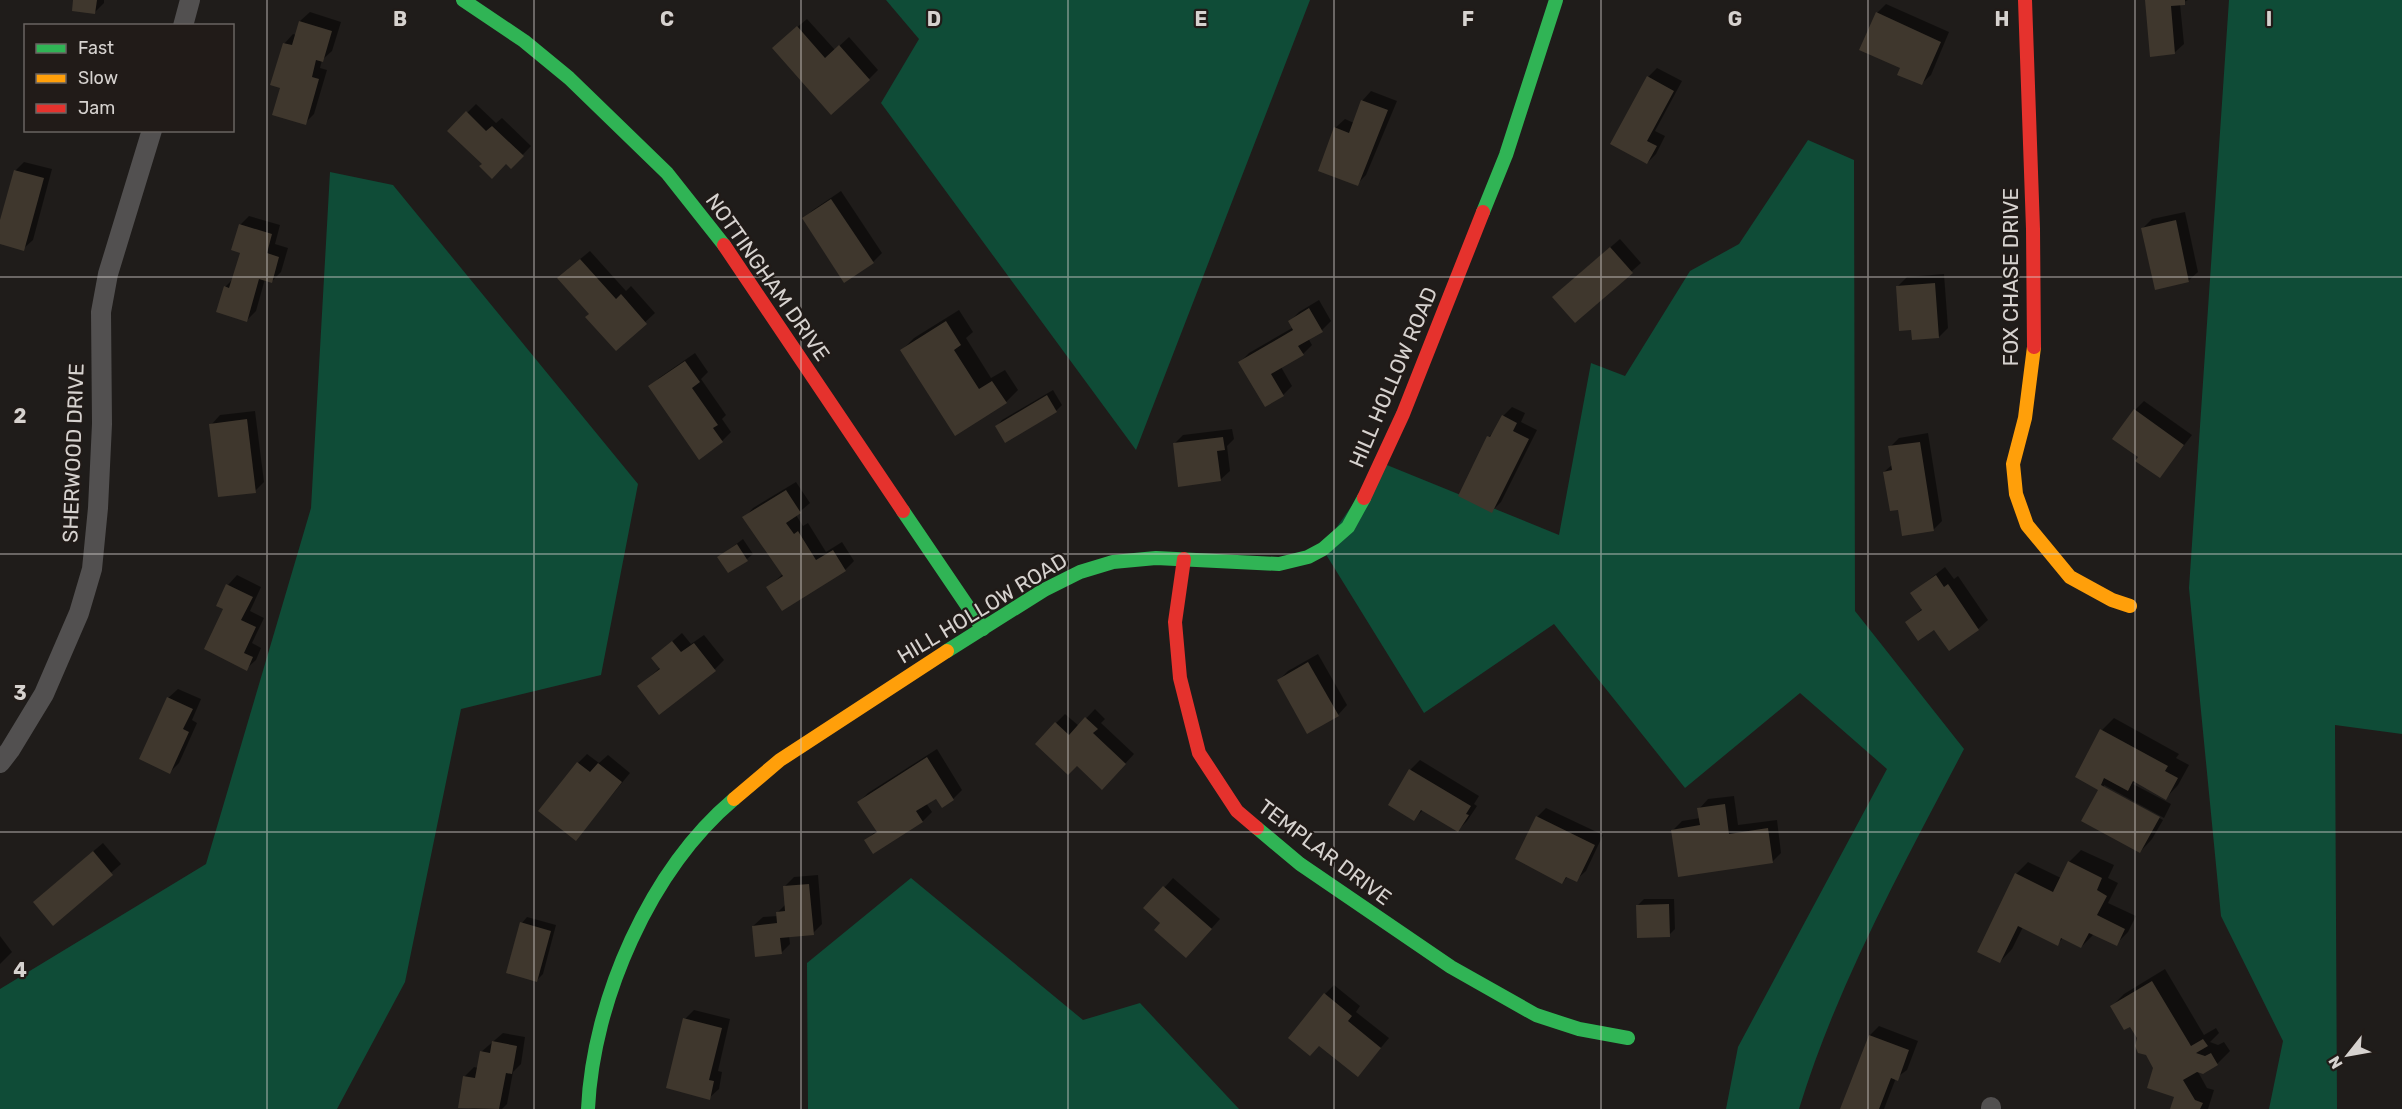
<svg xmlns="http://www.w3.org/2000/svg" width="2402" height="1109" font-family="Rubik,sans-serif">
	<rect width="100%" height="100%" fill="#1f1c1a"/>
	<g fill="#0f4c37">
		<path d="M886,0h424l-174,450 -255,-347 38,-64z"/>
		<path d="M2229,0h173v734l-67,-9 2,384h-68l14,-68 -62,-125 -32,-328z"/>
		<path d="M1808,140l46,20 1,451 109,138c-61,117 -126,233 -165,360h-73l12,-62 149,-278 -87,-76 -115,95 -131,-164 -130,89 -102,-165 60,-85 177,72 32,-172 34,13 65,-105 49,-27z"/>
		<path d="M330,172l63,13 245,299 -37,191 -140,34 -56,273 -68,127h-337v-120l206,-125 105,-356z"/>
		<path d="M911,878l172,142 57,-17 99,106h-431l-1,-146z"/>
	</g>
	<g fill="#0007">
		<path d="M74,0h30v3l-9,9z"/>
		<path d="M2146,0h42l-8,4 4,40 -10,9z"/>
		<path d="M1886,4l63,28 -18,43 -10,9 -19,-16 -25,-55z"/>
		<path d="M310,12l31,10 -9,29 -10,9 -2,8 7,2 -13,44 -9,9 -24,-36 3,-43 9,-10 3,1 4,-14z"/>
		<path d="M807,19l28,31 14,-13 29,33 -9,9 -86,-40z"/>
		<path d="M1657,68l25,13 -27,50 10,5 -9,18 -9,9 -35,-19 36,-67z"/>
		<path d="M1371,91l26,10 -31,74 -9,9 -22,-56 10,-9 9,4 8,-22z"/>
		<path d="M476,104l20,19 6,-5 29,28 -20,21 -5,-5 -22,2 -35,-33z"/>
		<path d="M24,162l28,7 -19,71 -10,9 -23,-6v-18l15,-54z"/>
		<path d="M841,191l41,62 -9,9 -70,-43 10,-9z"/>
		<path d="M2185,212l13,60 -10,9 -45,-53 9,-9z"/>
		<path d="M249,216l31,9 -5,19 13,4 -7,24 -9,9 -7,-2 -9,32 -9,9 -22,-33 9,-9 7,-26 -1,-27z"/>
		<path d="M1620,239l21,24 -65,58 -13,-33z"/>
		<path d="M590,251l36,40 5,-5 24,27 -39,36 -25,-35 -23,-45z"/>
		<path d="M1944,274l4,54 -9,9 -41,-51 9,-9z"/>
		<path d="M1319,300l12,21 -9,9 -14,8 4,7 -9,9 -22,13 11,19 -9,9 -43,-33 9,-9 45,-26 -4,-6 9,-9z"/>
		<path d="M959,310l14,22 -7,6 25,40 14,-8 13,20 -12,12 -50,32 -54,-84 12,-12z"/>
		<path d="M695,353l13,19 -7,7 25,36 -4,4 9,13 -9,9 -72,-54 9,-9z"/>
		<path d="M1053,390l9,15 -6,6 -51,30 -8,-15 5,-6z"/>
		<path d="M2144,401l48,34 -32,41 -20,-19 -5,-47z"/>
		<path d="M1512,407l13,6 -4,9 16,8 -36,72 -9,9 -3,-74 6,-7 8,-14z"/>
		<path d="M255,411l9,71 -9,9 -44,-66 9,-10z"/>
		<path d="M1232,429l2,10 -7,7 3,25 -10,9 -46,-36 9,-9z"/>
		<path d="M1928,433l14,88 -9,9 -34,-22 -15,-36 9,-8 -3,-17 9,-9z"/>
		<path d="M796,482l14,21 -14,12 7,11 5,-3 18,29 16,-10 12,19 -9,9 -77,17 15,-13 -39,-56 9,-10z"/>
		<path d="M743,539l10,15 -6,5 -28,-2z"/>
		<path d="M1945,567l9,12 4,-3 30,44 -10,9 -29,20 -14,-22 -28,-5 16,-14 -11,-15z"/>
		<path d="M237,575l24,12 -11,24 14,7 -12,25 9,5 -5,12 -10,9 -21,-60 -7,-4 10,-20z"/>
		<path d="M682,633l9,11 13,-9 20,25 -9,9 -76,17 22,-19 -8,-9z"/>
		<path d="M1318,654l29,51 -9,10 -59,-35 9,-9z"/>
		<path d="M178,689l23,10 -9,21 5,3 -18,40 -9,9 -2,-74z"/>
		<path d="M1095,709l10,10 -4,4 33,31 -23,25 -34,-15 -21,-41 9,-9 14,12z"/>
		<path d="M2114,718l65,36 -3,4 13,7 -11,20 -12,13 -30,-17 -3,3 38,20 -7,14 -60,-33v3l59,32 -11,19 -12,13 -40,-63 2,-59z"/>
		<path d="M937,749l25,41 -9,9 -17,-2 -10,6 6,9 -9,9 -50,31 -7,-12 11,-10 -18,-28 9,-9z"/>
		<path d="M587,754l12,9 9,-8 22,18 -54,66 2,-76z"/>
		<path d="M1420,760l59,36 -5,8 3,2 -10,15 -9,9 -34,-21 -10,10 -24,-15 21,-35z"/>
		<path d="M1734,796l4,29 39,-5 4,33 -9,9 -99,-32 9,-9 18,-3 -1,-9 9,-10z"/>
		<path d="M1546,808l57,27 -17,36 -10,9 -8,-4 -6,7 -25,-66z"/>
		<path d="M103,843l18,21 -68,60 -9,-31z"/>
		<path d="M2081,850l33,15 -6,13 10,5 -10,20 28,13 -8,16 -12,12 -22,-10 -13,13 -18,-9 -6,6 -34,-17 -11,22 -12,13 16,-88 12,-12 33,16 8,-16z"/>
		<path d="M818,875l4,49 -9,9 -24,2 1,9 -9,9 -28,-27 10,-9 15,-1v-4l8,-8 -2,-17 10,-10z"/>
		<path d="M1173,878l47,41 -25,28 -49,-39z"/>
		<path d="M1644,899h30l1,30 -6,6 -31,-30z"/>
		<path d="M527,917l29,8 -13,49 -6,6 -15,-57z"/>
		<path d="M0,936l12,16 -12,12z"/>
		<path d="M2165,969l39,66 12,-7 3,5 -9,9 8,3 6,-3 6,9 -13,13 -14,8 -6,-2 10,18 7,2 -6,19h-37l5,-13 -21,-28 -24,-44 -19,-18 12,-12z"/>
		<path d="M1334,985l26,21 -4,6 33,26 -31,37 -33,-81z"/>
		<path d="M694,1010l36,9 -12,52 4,1 -3,17 -10,9 -24,-79z"/>
		<path d="M1879,1026l39,15 -11,29 -11,8 -12,31h-42l28,-74z"/>
		<path d="M503,1033l22,4 -4,27 -8,8 -6,32 -5,5h-28l-15,-3 6,-30 9,-9 4,1 3,-16z"/>
	</g>
	<g fill="#3f372d">
		<path d="M73,0h24l-2,14 -23,-3z"/>
		<path d="M2145,0h40v5l-14,1 4,48 -25,3z"/>
		<path d="M1876,12l65,30 -19,43 -25,-10 3,-7 -41,-18z"/>
		<path d="M299,21l33,10 -9,31 -7,-2 -4,17 7,2 -13,46 -34,-10 8,-27 -10,-3 13,-42 9,2z"/>
		<path d="M797,26l28,32 14,-13 31,35 -39,35 -59,-67z"/>
		<path d="M1647,76l27,15 -27,50 10,5 -10,18 -37,-20z"/>
		<path d="M1361,100l27,10 -30,76 -40,-15 16,-44 15,6z"/>
		<path d="M466,111l20,20 6,-5 32,30 -13,13 -5,-5 -14,15 -13,-13 3,-2 -35,-33z"/>
		<path d="M14,170l30,8 -20,73 -24,-7v-24z"/>
		<path d="M831,199l43,64 -30,20 -42,-65z"/>
		<path d="M2176,220l13,62 -34,8 -14,-62z"/>
		<path d="M239,224l33,10 -5,19 12,4 -7,26 -13,-4 -12,43 -31,-10 8,-26 5,2 11,-35 -9,-3z"/>
		<path d="M1610,247l23,26 -58,50 -23,-26z"/>
		<path d="M580,259l36,40 5,-5 26,30 -31,27 -31,-34 4,-3 -32,-36z"/>
		<path d="M1935,283l4,55 -27,2 -1,-10 -12,1 -3,-45z"/>
		<path d="M1309,308l14,24 -25,14 6,9 -33,19 13,22 -19,11 -27,-45 55,-32 -5,-9z"/>
		<path d="M946,321l15,24 -7,5 25,39 13,-8 15,22 -52,33 -55,-86z"/>
		<path d="M685,361l15,21 -8,6 26,37 -5,3 10,14 -24,18 -51,-74z"/>
		<path d="M1047,395l10,17 -52,31 -10,-17z"/>
		<path d="M2134,409l50,36 -24,33 -25,-17 3,-4 -26,-18z"/>
		<path d="M1502,415l15,8 -4,8 16,8 -37,74 -34,-17 29,-60 3,1z"/>
		<path d="M247,419l9,74 -38,4 -9,-73z"/>
		<path d="M1223,437l2,13 -8,1 4,30 -43,6 -5,-44z"/>
		<path d="M1920,442l14,89 -32,5 -4,-26 -8,1 -7,-39 9,-2 -4,-24z"/>
		<path d="M786,490l15,23 -15,10 8,11 4,-3 18,29 17,-10 13,21 -64,40 -16,-24 17,-11 -41,-59z"/>
		<path d="M737,544l11,17 -20,12 -11,-16z"/>
		<path d="M1936,575l8,12 4,-3 31,46 -30,21 -15,-21 -16,11 -13,-19 17,-12 -12,-17z"/>
		<path d="M226,584l27,13 -12,23 15,7 -12,26 9,4 -6,14 -43,-22 19,-40 -7,-3z"/>
		<path d="M672,641l9,11 13,-9 22,28 -57,44 -22,-29 23,-17 -9,-11z"/>
		<path d="M1308,662l31,54 -32,18 -30,-54z"/>
		<path d="M167,697l26,12 -10,20 6,3 -19,42 -31,-15z"/>
		<path d="M1085,717l13,12 -5,4 33,31 -24,26 -25,-24 -9,9 -33,-31 20,-22 14,13z"/>
		<path d="M2100,729l68,37 -3,5 13,7 -12,22 -33,-19 -5,10 -24,-13 -3,7 59,32 -20,36 -59,-32 17,-31 -23,-13z"/>
		<path d="M927,757l27,43 -12,8 -6,-9 -20,12 7,11 -50,32 -9,-14 13,-8 -20,-30z"/>
		<path d="M577,762l13,10 8,-9 24,19 -46,59 -38,-30z"/>
		<path d="M1409,769l62,37 -5,8 3,1 -11,17 -37,-22 -7,11 -26,-16z"/>
		<path d="M1725,804l4,30 39,-6 5,35 -95,14 -7,-47 29,-5 -3,-17z"/>
		<path d="M1536,816l59,29 -18,37 -11,-5 -4,7 -47,-25z"/>
		<path d="M93,851l20,24 -60,51 -20,-24z"/>
		<path d="M2068,861l34,17 -5,12 10,6 -10,19 28,14 -8,17 -28,-13 -8,15 -20,-10 -3,8 -40,-20 -18,37 -23,-11 38,-79 38,19z"/>
		<path d="M809,884l5,51 -34,3 2,16 -27,3 -3,-31 25,-3 -1,-11 9,-1 -2,-25z"/>
		<path d="M1163,886l49,43 -26,29 -32,-28 6,-7 -17,-15z"/>
		<path d="M1669,904l1,33 -33,1 -1,-33z"/>
		<path d="M520,922l31,9 -14,51 -31,-9z"/>
		<path d="M2152,981l39,65 12,-7 5,7 -12,7 9,3 6,-3 7,12 -15,9 -6,-2 -14,8 12,20 8,3 -3,6h-30l4,-12 -27,-9 6,-20 -7,-13 -8,-2 -3,-7 2,-8 -7,-11 -6,3 -14,-24z"/>
		<path d="M1324,993l28,23 -4,5 33,27 -23,29 -39,-31 -9,10 -22,-18z"/>
		<path d="M683,1018l39,10 -13,52 5,1 -4,19 -44,-12z"/>
		<path d="M1869,1035l40,15 -11,31 -7,-3 -12,31h-39z"/>
		<path d="M492,1041l25,5 -5,28 -6,-1 -7,36 -41,-1 5,-32 12,2 5,-27 10,2z"/>
	</g>
	<g fill="none" stroke-linecap="round" stroke-linejoin="round">
		<g stroke="#525050" stroke-width="20">
			<path d="M183,26l7,-26"/>
			<path d="M0,763l10,-13 34,-56 35,-81 13,-44 6,-61 4,-84 -1,-112 7,-38 44,-144"/>
			<path d="M1991,1107v2"/>
		</g>
		<g stroke="#30b455" stroke-width="14">
			<path d="M463,0l61,41 45,37 98,95 57,72"/>
			<path d="M1483,212l23,-57 50,-155"/>
			<path d="M903,511l80,118"/>
			<path d="M947,651l97,-61 36,-18 33,-10 43,-4 123,6 29,-7 15,-8 25,-22 16,-29"/>
			<path d="M1257,828l43,36 151,103 85,48 43,14 49,9"/>
			<path d="M588,1109c5,-109 62,-239 146,-310"/>
		</g>
		<g stroke="#ff9f0a" stroke-width="14">
			<path d="M2034,347l-9,71 -12,46 3,30 11,31 43,52 42,23 18,6"/>
			<path d="M734,799l46,-39 167,-109"/>
		</g>
		<g stroke="#e5322d" stroke-width="14">
			<path d="M2025,0l8,229 1,118"/>
			<path d="M724,245l179,266"/>
			<path d="M1364,498l39,-84 80,-202"/>
			<path d="M1184,559l-9,63 5,56 19,75 38,58 20,17"/>
		</g>
	</g>
	<path fill="none" stroke="#d6d2cf" stroke-width="1.5" stroke-opacity="0.55" d="M267,0v1109M534,0v1109M801,0v1109M1068,0v1109M1334,0v1109M1601,0v1109M1868,0v1109M2135,0v1109M0,277h2402M0,554h2402M0,832h2402"/>
	<g text-anchor="middle" dominant-baseline="central" stroke-width="4.5" stroke-linejoin="round" paint-order="stroke">
		<g font-size="21" fill="#d6d2cf" stroke="#211b18">
			<text transform="translate(768 277) rotate(55)">NOTTINGHAM DRIVE</text>
			<text transform="translate(2010 277) rotate(-90)">FOX CHASE DRIVE</text>
			<text transform="translate(1393 377) rotate(-67)">HILL HOLLOW ROAD</text>
			<text transform="translate(73 453) rotate(-88)">SHERWOOD DRIVE</text>
			<text transform="translate(982 608) rotate(-31)">HILL HOLLOW ROAD</text>
			<text transform="translate(1325 852) rotate(37)">TEMPLAR DRIVE</text>
		</g>
	</g>
	<g font-size="20" text-anchor="middle" font-weight="bold" fill="#d6d2cf" stroke="#211b18" stroke-width="4.5" stroke-linejoin="round" paint-order="stroke">
		<text x="400" y="26">B</text>
		<text x="667" y="26">C</text>
		<text x="934" y="26">D</text>
		<text x="1201" y="26">E</text>
		<text x="1468" y="26">F</text>
		<text x="1735" y="26">G</text>
		<text x="2002" y="26">H</text>
		<text x="2269" y="26">I</text>
		<text x="20" y="423">2</text>
		<text x="20" y="700">3</text>
		<text x="20" y="977">4</text>
	</g>
	<rect x="24" y="24" width="210" height="108" fill="#211b18" stroke="#696461" stroke-width="1.5"/>
	<rect x="36" y="44" width="30" height="9" fill="#30b455" stroke="#696461" stroke-width="1.5"/>
	<text x="78" y="54" font-size="18" fill="#d6d2cf">Fast</text>
	<rect x="36" y="74" width="30" height="9" fill="#ff9f0a" stroke="#696461" stroke-width="1.5"/>
	<text x="78" y="84" font-size="18" fill="#d6d2cf">Slow</text>
	<rect x="36" y="104" width="30" height="9" fill="#e5322d" stroke="#696461" stroke-width="1.5"/>
	<text x="78" y="114" font-size="18" fill="#d6d2cf">Jam</text>
	<g transform="translate(2348 1055) rotate(239)" stroke="#211b18" stroke-width="4.5" paint-order="stroke">
	<path d="M0-4.5L10 22L0 15L-10 22Z" fill="#d6d2cf"/>
	<text y="-9" font-size="16" font-weight="bold" text-anchor="middle" fill="#d6d2cf">N</text>
	</g>
</svg>
